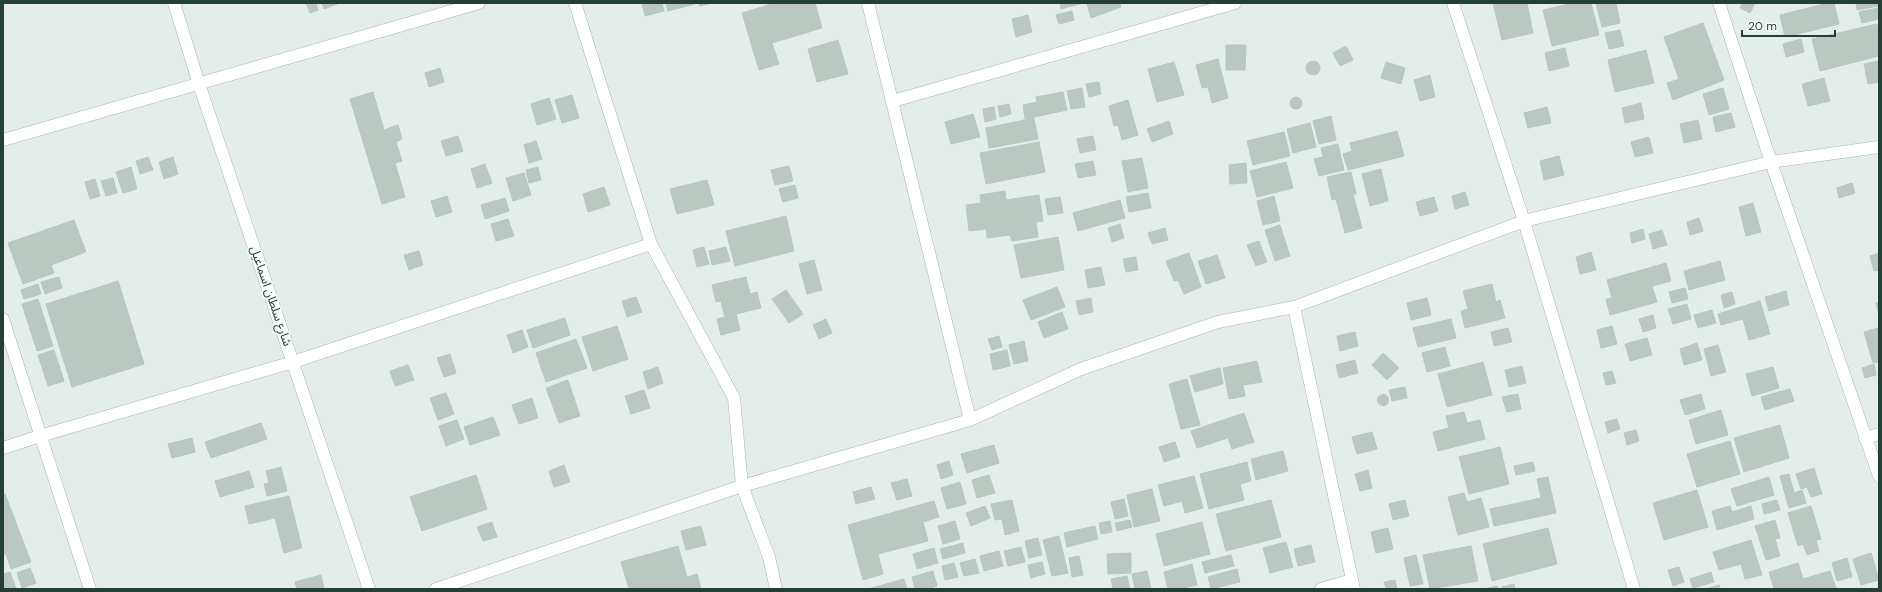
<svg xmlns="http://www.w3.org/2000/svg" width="1882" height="592" font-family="'DM Sans','Noto Sans Arabic',sans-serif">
	<rect width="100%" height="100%" fill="#e4ede9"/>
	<g fill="#bac8c1" stroke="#b7c7bf">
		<path d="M306,3h10l2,7 -8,3z"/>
		<path d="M322,3h18l-16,6z"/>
		<path d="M642,3h20l2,8 -19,5z"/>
		<path d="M666,3h29v1l-27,7z"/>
		<path d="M699,3h12l-11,3z"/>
		<path d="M775,3h40l7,25 -50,15 7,21 -20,6 -17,-57z"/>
		<path d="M1060,3h23l-22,6z"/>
		<path d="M1087,3h33l1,4 -30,11z"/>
		<path d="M1493,3h34l6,30 -31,7z"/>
		<path d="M1573,3h18l8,32 -47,11 -9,-36z"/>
		<path d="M1596,3h20l4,20 -18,4z"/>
		<path d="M1742,3h13l-5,10 -10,-5z"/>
		<path d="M1828,3h6l5,21 -54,13 -5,-22z"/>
		<path d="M1856,3h21l1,3 -21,4z"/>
		<path d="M1878,8l1,11 -17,4 -3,-11z"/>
		<path d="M1072,11l2,9 -15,4 -3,-9z"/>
		<path d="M1028,15l4,17 -16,5 -4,-18z"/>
		<path d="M1703,23l21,57 -51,20 -6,-17 12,-4 -15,-42z"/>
		<path d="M1877,24l2,9v23l-59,15 -8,-32z"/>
		<path d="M1620,30l4,16 -15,3 -4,-16z"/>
		<path d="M1801,39l3,13 -18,5 -3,-13z"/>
		<path d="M838,40l10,34 -31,8 -9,-33z"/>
		<path d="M1226,45h20l-1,25h-19z"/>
		<path d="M1346,46l7,14 -13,6 -7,-13z"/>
		<path d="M1565,48l4,18 -20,5 -4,-18z"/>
		<path d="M1646,50l8,33 -39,9 -7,-32z"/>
		<path d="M1218,59l10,39 -16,5 -4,-16 -6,1 -6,-23z"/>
		<circle cx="1313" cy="68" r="7"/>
		<path d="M1879,61v21l-11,2 -4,-20z"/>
		<path d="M1174,62l10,33 -27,7 -9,-33z"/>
		<path d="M1386,62l19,6 -4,16 -20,-6z"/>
		<path d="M440,68l4,14 -15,5 -4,-14z"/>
		<path d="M1430,75l5,22 -15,4 -6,-21z"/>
		<path d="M1824,78l6,23 -22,5 -6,-22z"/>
		<path d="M1099,82l2,12 -12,3 -3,-13z"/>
		<path d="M1082,88l3,19 -14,2 -4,-18z"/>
		<path d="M1723,88l6,21 -20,6 -6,-21z"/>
		<path d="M373,92l11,38 14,-5 4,14 -6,3 6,19 -7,2 10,34 -23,7 -32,-105z"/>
		<path d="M1063,92l4,18 -42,9 -2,-14 14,-3 -1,-5z"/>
		<path d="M572,95l7,23 -17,5 -7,-23z"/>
		<circle cx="1296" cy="103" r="6"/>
		<path d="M549,98l7,21 -19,6 -6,-21z"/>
		<path d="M1128,100l10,35 -16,5 -4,-15 -4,1 -5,-20z"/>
		<path d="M1641,103l3,16 -19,4 -3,-15z"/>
		<path d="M1009,104l2,10 -11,3 -2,-11z"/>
		<path d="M994,107l2,12 -11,3 -2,-13z"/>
		<path d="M1547,107l4,16 -23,5 -4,-15z"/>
		<path d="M1731,113l4,14 -19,5 -3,-15z"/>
		<path d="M973,114l7,23 -29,7 -6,-22z"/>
		<path d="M1331,116l5,24 -17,4 -6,-23z"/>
		<path d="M1034,118l4,21 -49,9 -3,-20z"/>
		<path d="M1698,120l4,19 -18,4 -4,-19z"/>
		<path d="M1169,121l4,13 -21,8 -5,-13z"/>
		<path d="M1310,123l6,24 -23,6 -6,-24z"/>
		<path d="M1397,131l7,25 -56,14 -5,-16 9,-3 -2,-8z"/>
		<path d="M1284,132l6,24 -37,9 -6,-24z"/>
		<path d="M458,136l5,15 -17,5 -5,-15z"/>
		<path d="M1093,136l3,14 -16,3 -3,-14z"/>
		<path d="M1649,137l4,16 -18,4 -4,-15z"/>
		<path d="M536,141l6,18 -13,4 -5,-18z"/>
		<path d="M1039,142l6,30 -59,12 -6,-31z"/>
		<path d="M1338,144l6,26 -25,6 -5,-17 9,-2 -2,-9z"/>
		<path d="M1559,156l5,19 -20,5 -4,-19z"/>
		<path d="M148,157l5,13 -13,4 -4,-13z"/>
		<path d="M173,157l5,17 -14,5 -5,-17z"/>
		<path d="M1142,158l6,30 -20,4 -6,-31z"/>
		<path d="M1093,161l3,14 -18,3 -3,-14z"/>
		<path d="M1286,162l7,26 -36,9 -7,-26z"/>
		<path d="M1246,163l1,20 -17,1 -1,-19z"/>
		<path d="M485,164l7,19 -15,5 -6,-19z"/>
		<path d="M789,166l4,15 -18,4 -4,-15z"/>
		<path d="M131,167l6,22 -14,4 -7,-21z"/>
		<path d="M538,167l3,13 -12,3 -3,-13z"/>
		<path d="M1381,169l7,32 -18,5 -8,-32z"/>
		<path d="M1351,172l5,22h-3l9,34 -17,5 -9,-34 -4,1 -5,-23z"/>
		<path d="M524,173l7,22 -18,6 -7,-23z"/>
		<path d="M113,178l4,15 -11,3 -5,-15z"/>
		<path d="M95,179l5,17 -10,3 -5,-17z"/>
		<path d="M707,180l7,25 -37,9 -7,-25z"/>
		<path d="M1852,183l3,10 -16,5 -2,-10z"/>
		<path d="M795,185l3,13 -15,4 -4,-13z"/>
		<path d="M604,187l6,18 -22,7 -5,-18z"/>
		<path d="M1005,191l1,9 33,-5 4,26 -7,1 2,15 -26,4 -2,-6 -23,3 -1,-9 -17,2 -3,-26 15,-2 -1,-8z"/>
		<path d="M1465,192l4,13 -14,4 -3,-13z"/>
		<path d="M1148,193l3,15 -22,4 -3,-15z"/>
		<path d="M447,196l5,16 -16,5 -5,-16z"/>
		<path d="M1274,196l6,25 -17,4 -6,-24z"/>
		<path d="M1060,197l3,16 -15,2 -3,-16z"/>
		<path d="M1434,197l4,14 -18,5 -4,-14z"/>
		<path d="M505,198l4,13 -24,8 -4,-14z"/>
		<path d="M1120,200l5,18 -47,13 -5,-18z"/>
		<path d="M1753,203l8,29 -15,4 -7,-29z"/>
		<path d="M786,216l8,35 -59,15 -9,-35z"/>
		<path d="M1699,218l4,13 -13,4 -3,-13z"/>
		<path d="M508,219l6,17 -18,5 -5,-17z"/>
		<path d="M74,220l12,32 -35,13 3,8 -31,11 -15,-41z"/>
		<path d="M1120,224l4,14 -12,4 -4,-14z"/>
		<path d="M1280,225l10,31 -15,5 -10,-31z"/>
		<path d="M1165,228l3,12 -16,4 -4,-11z"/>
		<path d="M1643,229l2,10 -13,4 -2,-10z"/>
		<path d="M1662,230l5,15 -14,4 -4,-15z"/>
		<path d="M1058,237l6,33 -43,8 -7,-33z"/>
		<path d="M1259,241l8,21 -11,4 -9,-21z"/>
		<path d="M704,247l5,17 -12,3 -4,-17z"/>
		<path d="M726,247l4,14 -18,4 -3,-14z"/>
		<path d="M419,251l4,14 -14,5 -5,-15z"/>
		<path d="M1591,252l5,18 -16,4 -4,-17z"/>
		<path d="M1189,253l12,34 -17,7 -6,-14 -4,1 -8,-20z"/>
		<path d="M1879,253v17l-5,1 -4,-15z"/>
		<path d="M1217,255l8,23 -19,6 -8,-23z"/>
		<path d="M1136,257l2,13 -12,2 -3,-13z"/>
		<path d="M814,260l8,30 -15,4 -8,-30z"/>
		<path d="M1720,261l5,19 -36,10 -5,-19z"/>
		<path d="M1666,263l5,18 -19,5 5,16 -47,13 -4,-16 6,-1 -5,-18z"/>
		<path d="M1101,267l4,18 -17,3 -3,-18z"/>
		<path d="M59,277l3,11 -17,6 -4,-12z"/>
		<path d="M746,277l4,17 7,-2 4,16 -25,6 4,16 -19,5 -4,-16 8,-2 -4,-16 -5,1 -4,-17z"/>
		<path d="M118,281l26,83 -72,23 -26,-83z"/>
		<path d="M38,284l3,10 -17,5 -3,-9z"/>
		<path d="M1492,284l4,18 4,-2 5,18 -40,10 -4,-17 7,-2 -5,-18z"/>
		<path d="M1057,287l8,20 -34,13 -8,-20z"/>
		<path d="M1685,288l3,11 -16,4 -3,-11z"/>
		<path d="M786,290l17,24 -14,9 -17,-24z"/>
		<path d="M1786,291l3,14 -20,6 -4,-14z"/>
		<path d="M1732,292l3,12 -11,4 -3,-13z"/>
		<path d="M636,297l6,15 -15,5 -5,-16z"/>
		<path d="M1091,298l2,14 -14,3 -3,-14z"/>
		<path d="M1427,298l4,17 -20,5 -4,-17z"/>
		<path d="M38,299l15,47 -16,5 -15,-47z"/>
		<path d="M1760,301l10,33 -21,6 -6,-21 -22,6 -3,-11z"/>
		<path d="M1879,302v13l-3,-12z"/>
		<path d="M1687,304l4,15 -18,5 -5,-15z"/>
		<path d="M1712,310l4,13 -18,5 -4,-13z"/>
		<path d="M1062,312l6,17 -24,9 -6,-16z"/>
		<path d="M1653,315l3,13 -13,4 -4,-13z"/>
		<path d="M565,318l5,17 -37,13 -6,-18z"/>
		<path d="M826,319l6,14 -13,6 -6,-14z"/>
		<path d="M1451,319l5,19 -38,9 -5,-19z"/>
		<path d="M617,326l11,33 -35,12 -11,-34z"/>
		<path d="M1612,326l5,18 -16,4 -4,-18z"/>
		<path d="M1508,328l4,14 -18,4 -3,-14z"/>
		<path d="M1878,328l1,34 -6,1 -9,-31z"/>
		<path d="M522,330l6,17 -15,6 -6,-18z"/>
		<path d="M1355,332l3,14 -18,5 -3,-15z"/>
		<path d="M999,336l3,11 -10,3 -4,-11z"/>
		<path d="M1647,338l5,17 -22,6 -5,-17z"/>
		<path d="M576,339l11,29 -41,14 -10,-29z"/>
		<path d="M1024,341l4,20 -14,3 -5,-19z"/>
		<path d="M1697,343l5,17 -18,5 -4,-16z"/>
		<path d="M1718,345l8,27 -15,4 -7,-27z"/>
		<path d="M1445,347l5,19 -23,6 -5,-19z"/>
		<path d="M54,350l10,31 -16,5 -10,-31z"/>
		<path d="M1007,350l3,16 -17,4 -3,-16z"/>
		<path d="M1383,353l16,15 -12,12 -15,-15z"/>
		<path d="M450,354l6,19 -12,4 -7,-19z"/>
		<path d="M1355,360l3,13 -19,5 -3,-13z"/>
		<path d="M1257,361l5,21 -19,3 2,11 -16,3 -6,-31z"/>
		<path d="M1483,362l9,33 -45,12 -9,-33z"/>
		<path d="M1874,364l2,11 -11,3 -3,-10z"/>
		<path d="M408,365l6,15 -19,6 -5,-15z"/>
		<path d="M1522,366l4,17 -17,4 -4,-17z"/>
		<path d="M658,367l5,16 -15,6 -5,-17z"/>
		<path d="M1773,367l6,21 -27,8 -6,-22z"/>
		<path d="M1220,368l3,16 -28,8 -5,-16z"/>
		<path d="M1612,371l4,12 -10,2 -3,-12z"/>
		<path d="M1187,379l13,46 -19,4 -12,-45z"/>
		<path d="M568,380l12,36 -21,7 -13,-35z"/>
		<path d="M1405,387l2,11 -15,3 -3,-11z"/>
		<path d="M1790,389l4,12 -29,9 -4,-13z"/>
		<path d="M644,390l6,18 -19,6 -6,-18z"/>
		<path d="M446,393l8,21 -16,6 -8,-22z"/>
		<path d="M1518,394l3,15 -14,3 -5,-15z"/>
		<path d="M1701,394l4,15 -20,6 -5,-15z"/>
		<circle cx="1383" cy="400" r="5.5"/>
		<path d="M532,398l6,20 -19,6 -7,-19z"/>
		<path d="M1721,410l7,25 -32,9 -7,-24z"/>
		<path d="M1464,412l3,11 13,-3 5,19 -47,12 -5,-19 16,-4 -3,-12z"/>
		<path d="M1244,413l10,29 -22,7 -4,-11 -31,10 -6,-17z"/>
		<path d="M493,417l7,18 -30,10 -6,-18z"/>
		<path d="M1617,419l3,10 -12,4 -3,-11z"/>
		<path d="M457,420l7,19 -18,7 -7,-20z"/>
		<path d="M261,423l6,16 -56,19 -6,-16z"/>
		<path d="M1780,425l9,33 -45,14 -10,-34z"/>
		<path d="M1636,430l3,11 -12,4 -3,-12z"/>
		<path d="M1372,432l5,17 -20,5 -5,-17z"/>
		<path d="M192,438l3,14 -23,6 -4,-14z"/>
		<path d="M1730,441l10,33 -43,13 -10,-33z"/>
		<path d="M1175,442l5,15 -16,5 -5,-15z"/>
		<path d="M994,445l5,18 -32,10 -6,-19z"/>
		<path d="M1500,447l9,37 -40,10 -10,-37z"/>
		<path d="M1283,451l5,20 -32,9 -5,-21z"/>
		<path d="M949,461l4,14 -12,4 -4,-14z"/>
		<path d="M1247,462l4,19 -11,3 4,16 -35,9 -9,-35z"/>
		<path d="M1533,462l2,9 -19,4 -2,-9z"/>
		<path d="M564,465l6,17 -16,5 -5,-16z"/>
		<path d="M281,467l6,24 -20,5 -3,-12 5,-1 -3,-12z"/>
		<path d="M1814,468l8,26 -11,3 -4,-10 -6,2 -5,-15z"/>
		<path d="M1368,470l4,18 -12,3 -5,-17z"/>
		<path d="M249,471l5,16 -34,10 -5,-16z"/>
		<path d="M1789,474l5,19 8,-3 4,13 -17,5 -9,-32z"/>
		<path d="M476,475l11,34 -65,22 -12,-34z"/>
		<path d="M989,475l6,18 -18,5 -5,-18z"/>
		<path d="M1194,476l9,32 -18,5 -3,-12 -18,5 -6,-21z"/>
		<path d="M1548,477l8,36 -62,13 -4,-17 51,-11 -4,-19z"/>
		<path d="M1769,477l5,18 -37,11 -6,-17z"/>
		<path d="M907,479l5,17 -15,4 -6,-17z"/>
		<path d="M960,482l6,22 -19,5 -6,-21z"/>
		<path d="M871,487l4,12 -19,5 -3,-12z"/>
		<path d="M1152,489l8,32 -26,6 -7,-32z"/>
		<path d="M1697,490l11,37 -44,13 -11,-37z"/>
		<path d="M1464,493l3,9 14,-4 8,29 -31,8 -10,-38z"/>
		<path d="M5,494l26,68 -20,7 -5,-15 -3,1v-60z"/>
		<path d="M289,496l13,52 -18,5 -9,-35 -26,6 -4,-18z"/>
		<path d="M1124,499l4,17 -13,3 -4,-17z"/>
		<path d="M1012,500l7,31 -14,4 -3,-16 -7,1 -4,-16z"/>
		<path d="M1271,500l10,37 -55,14 -10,-37z"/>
		<path d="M1405,500l4,16 -16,4 -4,-16z"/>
		<path d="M1777,500l3,10 -16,4 -2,-10z"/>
		<path d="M934,501l5,16 -16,5 5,19 -50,13 5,20 -20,6 -15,-55z"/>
		<path d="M985,506l5,12 -19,8 -5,-13z"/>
		<path d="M1730,506l2,6 19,-6 3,13 -37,11 -5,-19z"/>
		<path d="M1811,506l10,33 -5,1 3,11 -12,4 -4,-11 -5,2 -10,-33z"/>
		<path d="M1130,520l2,7 -15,4 -2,-8z"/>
		<path d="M1775,520l5,18 -5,1 5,17 -14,4 -11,-34z"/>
		<path d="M955,521l5,18 -17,5 -5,-18z"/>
		<path d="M1110,521l2,11 -11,2 -2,-11z"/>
		<path d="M492,522l5,15 -14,4 -6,-14z"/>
		<path d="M1202,522l8,32 -46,12 -8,-32z"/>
		<path d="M701,526l5,19 -20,5 -5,-19z"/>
		<path d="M1095,526l3,13 -31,8 -3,-14z"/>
		<path d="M1388,528l5,21 -17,4 -5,-21z"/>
		<path d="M1548,528l9,36 -65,17 -9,-37z"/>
		<path d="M1059,536l9,37 -16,3 -9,-36z"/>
		<path d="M1038,538l4,17 -13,3 -4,-17z"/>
		<path d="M1751,540l11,35 -17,4 -4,-15 -22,6 -6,-18z"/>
		<path d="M1286,542l7,25 -23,6 -7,-25z"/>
		<path d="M963,543l2,10 -22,6 -3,-10z"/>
		<path d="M1311,545l4,17 -17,4 -4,-17z"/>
		<path d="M678,546l9,31 10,-3 4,15h-72l-8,-27z"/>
		<path d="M1471,546l7,35 -48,8 -7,-34z"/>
		<path d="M1021,547l4,15 -17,4 -4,-15z"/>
		<path d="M934,548l4,15 -21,6 -4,-15z"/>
		<path d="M999,551l4,15 -19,5 -4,-15z"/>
		<path d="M1131,553v20l-23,1 -1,-20z"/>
		<path d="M1871,553l8,27 -18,5 -8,-26z"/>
		<path d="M1231,555l3,11 -29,7 -3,-11z"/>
		<path d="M1416,555l7,29 -13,2 -6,-28z"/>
		<path d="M1079,556l4,19 -11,2 -3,-19z"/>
		<path d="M1847,558l5,19 -15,4 -5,-18z"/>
		<path d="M975,559l4,14 -15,3 -4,-13z"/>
		<path d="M1042,562l3,12 -14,4 -3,-13z"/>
		<path d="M954,563l4,14 -13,3 -3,-14z"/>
		<path d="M1798,563l5,16 27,-8 6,17 -62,1 -5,-17z"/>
		<path d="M1192,564l5,21 -17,4h-12l-4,-17z"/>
		<path d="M1679,567l5,15 -11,4 -5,-16z"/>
		<path d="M30,568l6,15 -14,5 -5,-15z"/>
		<path d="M1237,569l3,13 -29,7 -3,-12z"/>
		<path d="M933,571l4,15 -10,3h-12l-3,-12z"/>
		<path d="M1147,571l4,18h-16l-3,-15z"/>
		<path d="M10,572l6,17h-13v-15z"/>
		<path d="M1711,572l3,10 -21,6 -3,-9z"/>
		<path d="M321,575l3,14h-27l-2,-7z"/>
		<path d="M1127,576l3,13h-17l-2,-10z"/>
		<path d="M904,579l3,10h-39z"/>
		<path d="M1395,580l2,9h-11l-2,-7z"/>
		<path d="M1514,584l1,5h-13v-2z"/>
		<path d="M1719,585l1,4h-14z"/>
		<path d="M1497,586l1,3h-14z"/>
	</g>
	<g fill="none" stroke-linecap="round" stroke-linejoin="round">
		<g stroke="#a7b5af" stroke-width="13">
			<g id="minor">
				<path d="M575,3l76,241 83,154 8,88 27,71 7,32"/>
				<path d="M868,3l102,417"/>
				<path d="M1453,3l71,218 110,368"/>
				<path d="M1719,3l52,159 108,314"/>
				<path d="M893,101l342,-98"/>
				<path d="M3,140l476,-137"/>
				<path d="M1294,307l60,282"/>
				<path d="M3,319l87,270"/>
				<path d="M1865,438l14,-4"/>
				<path d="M3,448l37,-12 253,-74 358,-118"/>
				<path d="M436,589l306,-103 228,-66 111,-51 137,-47 76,-15 230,-86 247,-59 108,-15"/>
				<path d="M1321,589l31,-9"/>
			</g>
		</g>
		<g stroke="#a7b5af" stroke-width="13">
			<path id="tertiary" d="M174,3l25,81 170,505"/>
		</g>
		<use href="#minor" stroke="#fff" stroke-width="12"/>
		<use href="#tertiary" stroke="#fff" stroke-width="12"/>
	</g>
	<g text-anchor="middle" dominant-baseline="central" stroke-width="3.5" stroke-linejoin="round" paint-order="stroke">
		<g font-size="12" fill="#243f35" stroke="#f5faf7">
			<text transform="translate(271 296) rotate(71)">شارع سلطان اسماعيل</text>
		</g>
	</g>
	<rect width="1882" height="592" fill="none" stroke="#243f35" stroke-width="8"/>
	<path d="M1742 30v6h93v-6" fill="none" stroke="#243f35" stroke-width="2"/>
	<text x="1748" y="30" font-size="12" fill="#243f35" stroke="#f5faf7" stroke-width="3" paint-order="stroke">20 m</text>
</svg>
